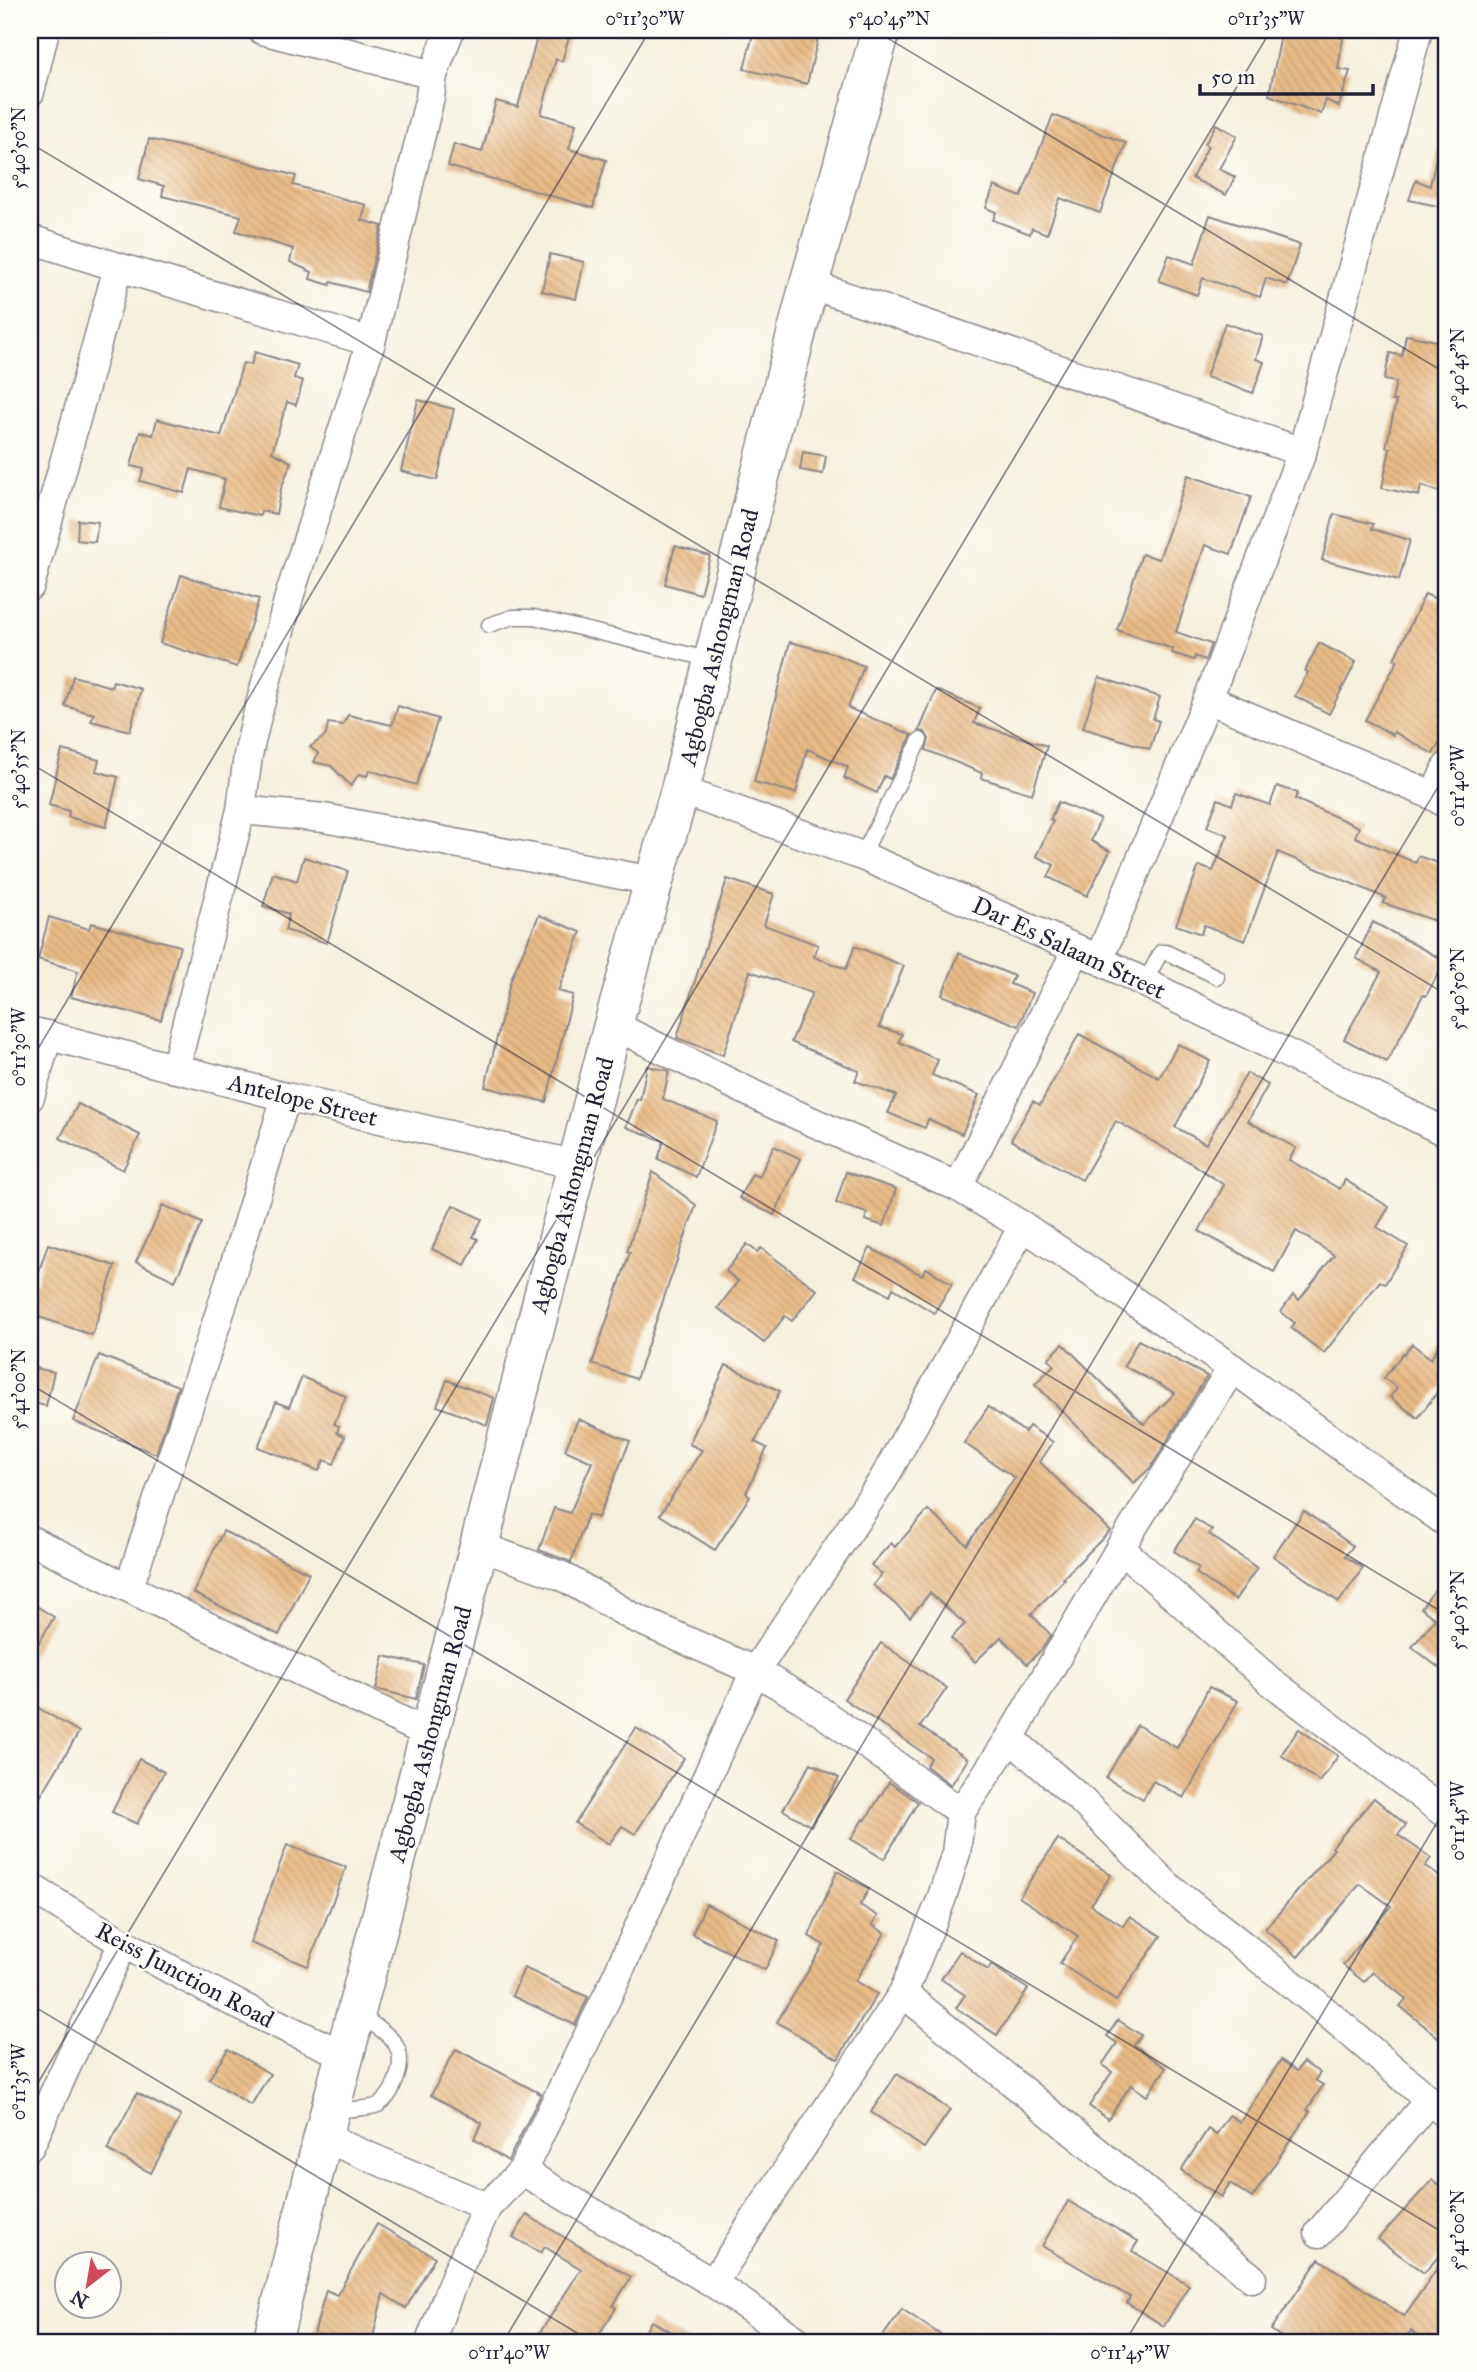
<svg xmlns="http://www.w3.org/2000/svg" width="1477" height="2372" font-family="'IM FELL Great Primer',serif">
	<defs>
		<pattern id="building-back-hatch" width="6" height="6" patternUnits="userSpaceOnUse" patternTransform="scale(1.75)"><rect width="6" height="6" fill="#e7bb84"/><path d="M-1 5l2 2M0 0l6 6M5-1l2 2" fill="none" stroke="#c6a073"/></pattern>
	</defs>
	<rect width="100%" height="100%" fill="#fdfcf7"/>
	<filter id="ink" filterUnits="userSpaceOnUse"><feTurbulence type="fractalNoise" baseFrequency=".0143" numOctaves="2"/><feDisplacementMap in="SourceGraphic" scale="14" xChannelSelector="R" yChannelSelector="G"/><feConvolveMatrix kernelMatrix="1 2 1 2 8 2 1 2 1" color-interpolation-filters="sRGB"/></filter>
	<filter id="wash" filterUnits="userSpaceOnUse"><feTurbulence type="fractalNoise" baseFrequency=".00686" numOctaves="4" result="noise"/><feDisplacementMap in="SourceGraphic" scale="28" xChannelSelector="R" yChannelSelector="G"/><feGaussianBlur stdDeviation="1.57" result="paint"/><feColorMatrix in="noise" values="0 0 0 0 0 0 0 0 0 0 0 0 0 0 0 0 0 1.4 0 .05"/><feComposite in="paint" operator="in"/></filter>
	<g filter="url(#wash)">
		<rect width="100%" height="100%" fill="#f5efdd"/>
		<g id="blocks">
			<g fill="url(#building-back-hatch)">
				<path d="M539,30h32l-9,31 -6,-2 -15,55 35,10 -7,25 37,11 -13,48 -145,-42 6,-22 28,8 14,-51 22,6z"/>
				<path d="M754,30h66l-13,54 -63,-15z"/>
				<path d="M1282,30h20l41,8 -5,31 12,2 -11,35 -13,-6 -5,14 -52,-19z"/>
				<path d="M1053,115l73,28 -26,70 -40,-15 -13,36 -15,-6 -2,6 -37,-14 3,-8 -10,-4 8,-22 27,11z"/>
				<path d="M1216,124l21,12 -18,33 16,8 -9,18 -34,-17 16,-32 -3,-2z"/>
				<path d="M149,139l94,22 53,15 -3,9 73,20 -4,15 20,6 -16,66 -35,-10 -1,3 -20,-6 2,-7 -22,-10 3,-13 -57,-18 5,-15 -79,-20 2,-10 -25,-7z"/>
				<path d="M1439,144l8,1v63l-38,-8 7,-20 14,6z"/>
				<path d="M1210,215l90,30 -13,40 -21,-7 -6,19 -57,-19 -6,17 -38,-14 10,-26 25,9z"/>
				<path d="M550,254l34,8 -8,37 -34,-8z"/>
				<path d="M1225,323l38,13 -7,23 8,3 -11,31 -47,-16z"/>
				<path d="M1406,335l41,8v152l-26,-10 -2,11 -37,-8 8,-40 -4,-1 10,-46h-4l4,-19 -12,-2 6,-27 12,3z"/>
				<path d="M255,352l43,13 -4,13 9,3 -7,24 -9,-3 -15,50 19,10 -10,27 -5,25 -15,-3 -1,5 -41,-9 6,-28 -34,-10 -7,24 -44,-12 4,-12 -13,-3 9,-34 13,3 4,-16 64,17 22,-73 8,2z"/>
				<path d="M418,400l36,9 -17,71 -36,-9z"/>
				<path d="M803,452l23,4 -3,18 -23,-4z"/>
				<path d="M1188,475l63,22 -20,57 -26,-9 -29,87 35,12 -6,16 -10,-4 -1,4 -22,-7 1,-4 -56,-19 25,-76 17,5z"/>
				<path d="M1334,514l39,10 -1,5 38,11 -11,40 -77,-20z"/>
				<path d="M78,520l20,2 -3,20 -18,-2z"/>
				<path d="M675,546l35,10 -10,38 -35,-10z"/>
				<path d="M181,575l78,24 -22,68 -77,-24z"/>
				<path d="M1425,594l22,10v125l-14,25 -39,-22 -1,3 -28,-15 33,-60 -4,-1z"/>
				<path d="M790,642l42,11 32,13 -16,42 64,27 -22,44 -6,-3 -7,17 -33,-15 4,-11 -41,-18 -11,44 -42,-11z"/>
				<path d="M1319,643l37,19 -27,52 -34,-18 13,-24 -3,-1z"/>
				<path d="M73,676l38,11 2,-6 28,8 -11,42 -39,-10 3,-7 -29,-8z"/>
				<path d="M1099,677l61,20 -7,22 6,2 -9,28 -67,-21z"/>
				<path d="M936,690l44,18 -6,15 73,23 -15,48 -51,-16 1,-5 -56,-23 3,-11 -4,-7 -6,-1z"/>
				<path d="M398,706l40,13 -22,66 -46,-15 -3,6 -8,-2 -8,12 -20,-20 -17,-4 4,-9 -8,-6 16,-12 2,-12 15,2 5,-10 44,10z"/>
				<path d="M62,750l37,10 -3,11 22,6 -12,50 -38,-10 1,-6 -20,-6z"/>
				<path d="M1277,786l21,7 -3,6 64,28 -4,10 61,26 2,-7 29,10v59l-64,-22 3,-5 -108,-46 -33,89 -41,-16 -3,9 -25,-9 23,-59 14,5 15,-36 -21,-8 11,-28 14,6 4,-12 34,12z"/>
				<path d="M1058,802l42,17 -9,22 19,10 -23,45 -39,-19 6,-12 -18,-9 17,-35 -3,-1z"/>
				<path d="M304,857l44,14 -21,72 -42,-13 4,-16 -26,-8 10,-33 24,8z"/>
				<path d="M727,879l47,15 -10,31 54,20 -4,12 32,12 9,-23 49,20 -25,61 23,7 -3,8 39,18 -6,15 47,20 -17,39 -34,-15 -3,9 -37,-15 8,-18 -41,-14 4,-10 -68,-29 21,-49 -62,-22 -27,84 -46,-17z"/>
				<path d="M539,915l42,17 -23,59 15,4 -27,107 -61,-15 26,-108z"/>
				<path d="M49,917l40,12 2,-6 89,23 -19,74 -90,-23 7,-26 -40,-12z"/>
				<path d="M1373,922l72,39 -19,35 -3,-1 -36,67 -43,-23 37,-67 -25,-14z"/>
				<path d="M959,953l55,23 -4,8 22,9 -13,33 -77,-31z"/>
				<path d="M1079,1034l80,44 19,-34 32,17 -35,66 31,17 41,-71 21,12 -20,36 48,27 -7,12 51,29 5,-9 44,27 -12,20 31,19 -23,38 -5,-3 -56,72 -33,-25 4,-5 -14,-11 12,-17 6,5 35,-45 -38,-24 -22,41 -75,-41 25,-46 -31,-21 -77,-43 -34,59 -71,-40 22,-39 7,4z"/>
				<path d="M647,1066l22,5 -6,28 54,22 -21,56 -38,-18 6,-18 -38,-14 11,-28 3,1z"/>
				<path d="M78,1104l62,31 -17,35 -63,-32z"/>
				<path d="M774,1146l27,13 -27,56 -35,-17 13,-24 7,3z"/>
				<path d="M653,1172l43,33 -60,174 -44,-15 38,-112 -3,-1z"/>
				<path d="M846,1172l50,17 -12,37 -19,-6 2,-7 -31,-10z"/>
				<path d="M163,1205l39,18 -27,58 -39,-19z"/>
				<path d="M453,1205l29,14 -9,18 5,2 -13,26 -33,-16z"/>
				<path d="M48,1244l67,22 -23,69 -62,-21v-16z"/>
				<path d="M747,1244l10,8 4,-4 56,42 -25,31 -7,-5 -21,27 -46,-35 20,-27 -12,-10z"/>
				<path d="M870,1248l52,27 4,-7 26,16 -18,29 -41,-25 -3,7 -35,-18z"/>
				<path d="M1447,1330v49l-29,39 -28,-21 7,-9 -13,-10 19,-25 1,1 8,-10 19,15z"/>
				<path d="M1138,1340l69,36 -56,91 -17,16 -99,-99 19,-19 -6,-6 15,-15 81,80 31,-31 -51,-27z"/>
				<path d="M99,1355l79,31 -22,68 -83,-33z"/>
				<path d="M726,1365l54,26 -25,51 12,6 -21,45 4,3 -35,54 -55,-35 42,-65 -13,-6z"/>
				<path d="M30,1367l24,5 -8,34 -16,-4z"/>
				<path d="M302,1377l44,19 -12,28 5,2 -2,7 8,3 -11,28 -10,-4 -5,11 -61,-24 18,-45 13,5z"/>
				<path d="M447,1380l47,18 -7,27 -50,-19z"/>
				<path d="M988,1407l37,25 4,-6 24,16 -13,20 70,69 -47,47 2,1 -34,35 20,21 -9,14 -15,15 -26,-27 -26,25 -24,-24 14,-14 -35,-31 -20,24 -37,-32 9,-11 -11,-9 20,-22 4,4 33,-37 39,35 48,-67 -51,-35z"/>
				<path d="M578,1419l52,22 -32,77 -10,-4 -17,48 -32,-12 15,-42 16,5 22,-51 -27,-12z"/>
				<path d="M1304,1511l49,35 -8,10 18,12 -24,34 -66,-46z"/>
				<path d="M1195,1519l17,11 -3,4 48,34 -22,32 -39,-27 3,-5 -25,-17z"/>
				<path d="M223,1531l86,42 -30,62 -86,-42z"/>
				<path d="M1447,1574v100l-35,-27 23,-28 -14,-11z"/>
				<path d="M30,1602l24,15 -24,41z"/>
				<path d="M881,1643l66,45 -27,39 48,32 -17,26 -25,-19 5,-8 -87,-59z"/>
				<path d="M384,1656l40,9 -8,34 -40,-10z"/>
				<path d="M1209,1687l29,14 -54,97 -31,-17 -10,18 -37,-21 31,-53 40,23z"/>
				<path d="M30,1703l49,29 -49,82z"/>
				<path d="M636,1728l48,30 -49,76 -13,-8 -13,18 -34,-21z"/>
				<path d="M1299,1729l39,27 -18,26 -39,-27z"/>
				<path d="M139,1759l25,13 -27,52 -25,-12z"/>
				<path d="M811,1763l28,15 -28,48 -28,-16z"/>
				<path d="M889,1782l29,20 -34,57 -33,-20 12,-20 2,2z"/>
				<path d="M1374,1798l32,27 -8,10 33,23 -6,8 22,16v143l-9,12 -38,-31 6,-7 -33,-27 -9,10 -21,-17 48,-59 -31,-22 -62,73 -33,-28 69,-80 -2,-2z"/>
				<path d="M1058,1839l53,36 -20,30 32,21 7,-10 31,20 -45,65 -56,-38 18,-27 -59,-39z"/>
				<path d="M287,1845l59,22 -38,99 -58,-23z"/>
				<path d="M837,1871l32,18 -9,16 18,11 -6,9 13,8 -30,48 22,13 -39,65 -61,-37 47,-77 -15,-9z"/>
				<path d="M706,1904l73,37 -14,29 -73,-36z"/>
				<path d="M960,1951l28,19 3,-5 37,24 -31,46 -41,-27 9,-13 -24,-16z"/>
				<path d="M524,1968l64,29 -13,28 -63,-29z"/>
				<path d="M1118,2020l23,15 -7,10 32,23 -19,28 -16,-11 -23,34 -19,-13 23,-34 -10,-7 15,-22 -10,-7z"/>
				<path d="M228,2049l42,25 -19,31 -42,-26z"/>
				<path d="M456,2049l85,45 -33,67 -34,-22 8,-16 -51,-28z"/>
				<path d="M1281,2060l16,11 6,-9 17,11 -5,7 8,5 -16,25 3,1 -58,87 -22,-15 -9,14 -40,-27 27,-41 8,6 13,-20 11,7z"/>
				<path d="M897,2074l53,36 -26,38 -53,-36z"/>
				<path d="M137,2093l44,23 -30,57 -44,-23z"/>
				<path d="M1432,2180l15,10v57l-23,26 -46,-34z"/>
				<path d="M1068,2201l70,40 -6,10 57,34 -25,41 -37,-23 3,-6 -88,-51z"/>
				<path d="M527,2215l104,62 -18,29 3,2 -22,34h-60l47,-73 -36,-22 -4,6 -28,-16z"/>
				<path d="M377,2224l58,33 -29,51 -23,-14 -11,48h-60l14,-52 11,5z"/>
				<path d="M1447,2254v88h-23l-13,-11 -8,11h-114l-18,-12 48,-71 85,57z"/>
				<path d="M902,2309l49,33h-72z"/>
				<path d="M651,2321l39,21h-50z"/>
			</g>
		</g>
	</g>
	<g filter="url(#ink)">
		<use href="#blocks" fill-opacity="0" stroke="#8c888c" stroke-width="2"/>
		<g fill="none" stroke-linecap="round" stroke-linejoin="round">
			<g stroke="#8c888c" stroke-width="17">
				<g id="lane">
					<path d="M489,625l24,-8h21l178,43"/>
					<path d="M862,856l58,-116"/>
					<path d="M1145,982l16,-30h5l51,25"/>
					<path d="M334,2111c11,-2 36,-2 44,-6 8,-5 14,-14 17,-22 16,-39 -8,-48 -36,-69"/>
				</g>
			</g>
			<g stroke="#8c888c" stroke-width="31">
				<g id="street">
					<path d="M433,75l17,-45"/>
					<path d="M30,92l15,-62"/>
					<path d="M30,239l88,28 253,75"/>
					<path d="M809,284l493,168"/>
					<path d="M30,586l88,-319"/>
					<path d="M1208,699l226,97 13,9"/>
					<path d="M680,790l182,66 215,93 370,184"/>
					<path d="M1434,796l13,-29"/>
					<path d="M241,810l83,8 329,63"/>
					<path d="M1099,959l109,-260 94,-247 116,-422"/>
					<path d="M613,1025l162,80 183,82 65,39 209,142 215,155"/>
					<path d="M30,1031l256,66 291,68"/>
					<path d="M175,1069l66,-259 7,-55 9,-39 32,-119 82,-255 59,-245 3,-22 -171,-45"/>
					<path d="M30,1097l18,-62"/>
					<path d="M958,1187l119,-238"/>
					<path d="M30,1540l399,194"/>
					<path d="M479,1546l83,30 71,41 122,54 51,30 155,111"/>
					<path d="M1120,1548l149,132 178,135"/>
					<path d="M129,1587l92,-278 65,-212"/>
					<path d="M1010,1738l69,60 92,91 141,111 135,115"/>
					<path d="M30,1887c101,63 205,120 315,168"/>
					<path d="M903,1993l349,285"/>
					<path d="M323,2137l164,70"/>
					<path d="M30,2146l92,-201"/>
					<path d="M522,2171l191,112 86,59"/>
					<path d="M1319,2233l110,-133"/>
					<path d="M713,2283l190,-290 38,-93 15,-47 5,-41 49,-74 110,-190 112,-180"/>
					<path d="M430,2342l25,-66 32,-69 35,-36 86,-176 147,-324 128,-191 140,-254"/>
				</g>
			</g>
			<g stroke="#8c888c" stroke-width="41">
				<path id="secondary" d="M272,2342l51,-205 156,-591 134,-521 67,-235 129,-506 72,-254"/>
			</g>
			<use href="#lane" stroke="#fff" stroke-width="14"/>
			<use href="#street" stroke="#fff" stroke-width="28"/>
			<use href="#secondary" stroke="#fff" stroke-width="38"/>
		</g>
	</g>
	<path fill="none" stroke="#22223b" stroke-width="2" stroke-opacity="0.45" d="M874,30l573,344M30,143l1417,852M30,763l1417,852M30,1062l620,-1032M30,1384l1417,851M30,2004l562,338M30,2096l1241,-2066M503,2342l944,-1570M1125,2342l322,-536"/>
	<g text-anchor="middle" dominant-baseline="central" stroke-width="5" stroke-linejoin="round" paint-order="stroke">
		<g font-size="24" fill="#22223b" stroke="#fdfcf7">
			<text transform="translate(719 637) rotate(-76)">Agbogba Ashongman Road</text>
			<text transform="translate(1069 948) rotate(25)">Dar Es Salaam Street</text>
			<text transform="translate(303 1100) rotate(14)">Antelope Street</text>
			<text transform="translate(572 1185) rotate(-75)">Agbogba Ashongman Road</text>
			<text transform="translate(430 1734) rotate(-75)">Agbogba Ashongman Road</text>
			<text transform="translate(185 1975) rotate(28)">Reiss Junction Road</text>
		</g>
	</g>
	<rect width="1477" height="2372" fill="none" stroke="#fdfcf7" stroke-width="77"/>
	<g transform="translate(88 2285) rotate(211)"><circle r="33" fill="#fdfcf7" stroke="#a5a5ac" stroke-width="2"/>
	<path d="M0-5L12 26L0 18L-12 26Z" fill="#d1495b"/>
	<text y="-10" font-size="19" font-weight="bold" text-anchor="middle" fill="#22223b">N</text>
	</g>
	<path d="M1200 84v10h173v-10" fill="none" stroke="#22223b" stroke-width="3.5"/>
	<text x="1211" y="84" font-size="21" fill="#22223b" stroke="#fdfcf7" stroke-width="5" paint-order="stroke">50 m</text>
	<rect x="38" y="38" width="1400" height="2296" fill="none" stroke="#22223b" stroke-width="2.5"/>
	<g font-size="18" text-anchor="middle" fill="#22223b">
		<text x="645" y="25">0°11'30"W</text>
		<text x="889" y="25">5°40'45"N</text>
		<text x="1266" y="25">0°11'35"W</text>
		<text transform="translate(19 148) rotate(-90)" y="6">5°40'50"N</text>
		<text transform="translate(1458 369) rotate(-90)" y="6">5°40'45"N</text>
		<text transform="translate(19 769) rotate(-90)" y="6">5°40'55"N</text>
		<text transform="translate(1458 786) rotate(-90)" y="6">0°11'40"W</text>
		<text transform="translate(1458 989) rotate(-90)" y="6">5°40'50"N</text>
		<text transform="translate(19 1047) rotate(-90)" y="6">0°11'30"W</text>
		<text transform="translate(19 1389) rotate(-90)" y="6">5°41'00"N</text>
		<text transform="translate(1458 1610) rotate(-90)" y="6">5°40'55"N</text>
		<text transform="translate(1458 1821) rotate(-90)" y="6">0°11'45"W</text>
		<text transform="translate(19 2082) rotate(-90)" y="6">0°11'35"W</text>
		<text transform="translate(1458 2230) rotate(-90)" y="6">5°41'00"N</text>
		<text x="509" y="2359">0°11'40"W</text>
		<text x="1130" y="2359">0°11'45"W</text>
	</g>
</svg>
